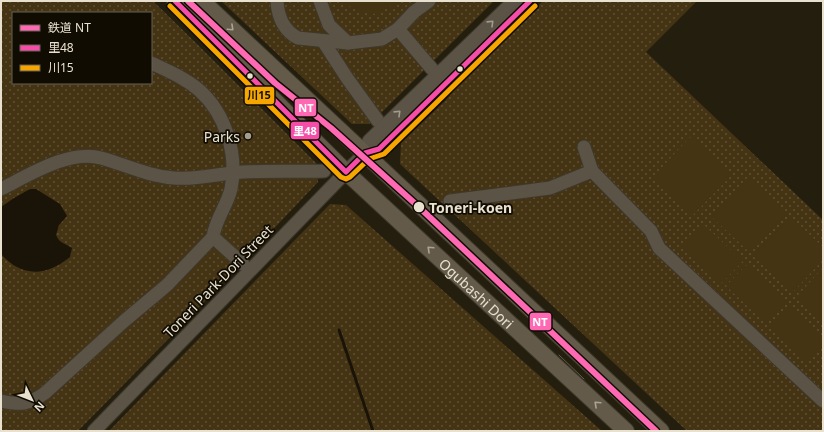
<svg xmlns="http://www.w3.org/2000/svg" width="824" height="432" font-family="'Noto Sans','Noto Sans JP',sans-serif">
	<defs>
		<pattern id="park-dots" width="8" height="8" patternUnits="userSpaceOnUse"><rect width="8" height="8" fill="#443414"/><path d="M2 2h.1M6 6h.1" fill="none" stroke="#5f5135" stroke-width="1.8" stroke-linecap="round"/></pattern>
	</defs>
	<rect width="100%" height="100%" fill="#241e0e"/>
	<g fill="url(#park-dots)" fill-rule="evenodd">
		<path d="M1,1h152l42,41 124,124 -1,16 -132,139 -108,110h-77zM13,13h138v70h-138z"/>
		<path d="M221,1h273l-124,123h-18z"/>
		<path d="M543,1h154l-51,51 177,168v211h-136l-287,-267 1,-21 45,-43 17,-22z"/>
		<path d="M330,204l16,1 256,226h-493z"/>
	</g>
	<g fill="#443414">
		<path d="M337,1h66l-32,14z"/>
		<path d="M690,137l41,39 -39,40 -40,-38z"/>
		<path d="M748,177l39,36 -37,40 -39,-37z"/>
		<path d="M791,217l32,30v13l-31,33 -39,-37z"/>
		<path d="M703,224l40,37 -21,22 -39,-37z"/>
		<path d="M746,265l39,36 -20,22 -39,-37z"/>
		<path d="M823,268v53l-26,-25z"/>
		<path d="M789,305l34,32v9l-16,17 -39,-37z"/>
	</g>
	<path fill="#1a1408" d="M30,189h6l24,15 7,12 -8,9 -3,10c4,9 9,8 16,13l-2,9c-23,19 -48,21 -69,-3v-47l13,-9z"/>
	<g fill="none" stroke-linecap="round" stroke-linejoin="round">
		<path stroke="#1a1408" stroke-width="3" d="M339,330l34,101"/>
		<g stroke="#3e382b" stroke-width="15">
			<g id="minor">
				<path d="M277,1c1,16 6,29 21,37l50,5 34,-4 16,-10 34,40"/>
				<path d="M320,1l9,24 19,18"/>
				<path d="M398,29l16,-17 15,-11"/>
				<path d="M323,41l24,37 31,43"/>
				<path d="M151,63c17,8 34,15 48,27 27,24 39,65 32,99 -4,17 -16,31 -18,48l30,27"/>
				<path d="M584,147l8,24 59,60 8,17 164,153"/>
				<path d="M365,153l4,-12 145,-140"/>
				<path d="M1,189c28,-14 69,-40 100,-31 25,7 47,18 73,20 20,2 39,-3 58,-5 30,-3 61,-1 92,-2"/>
				<path d="M450,201l100,-13 42,-17"/>
				<path d="M1,401c19,4 27,4 44,-8l78,-71 44,-37 46,-48"/>
				<path d="M94,431l252,-259 19,-19 14,-4 151,-148"/>
			</g>
		</g>
		<g stroke="#3e382b" stroke-width="18">
			<g id="major">
				<path id="s1" d="M175,1l171,171 280,259"/>
				<path d="M202,1l459,430"/>
			</g>
		</g>
		<use href="#minor" stroke="#5a5346" stroke-width="13"/>
		<use href="#major" stroke="#635a4a" stroke-width="16"/>
		<path stroke="#625d52" stroke-width="1" d="M559,355l25,24"/>
		<g stroke="#110c02" stroke-width="8">
			<path id="bus-1" d="M175,1l171,171 19,-19 14,-4 151,-148"/>
		</g>
		<g stroke="#110c02" stroke-width="8">
			<path id="bus-2" d="M170,6l171,171 5,2 4,-2 19,-18 15,-5 151,-148"/>
		</g>
		<use href="#bus-1" stroke="#f54da8" stroke-width="5"/>
		<use href="#bus-2" stroke="#f7a600" stroke-width="5"/>
		<g stroke="#110c02" stroke-width="9">
			<path id="rail-1" d="M188,1l87,82 56,45 89,80 236,223"/>
		</g>
		<use href="#rail-1" stroke="#ff69b4" stroke-width="6"/>
	</g>
	<defs><path id="oneway-chevron" d="M-2-3.5L2.5 0L-2 3.5" fill="none" stroke-width="1.6" stroke-linecap="round" stroke-linejoin="round"/></defs>
	<g stroke="#a29a8b">
		<use href="#oneway-chevron" transform="translate(491 23) rotate(-44)"/>
		<use href="#oneway-chevron" transform="translate(398 113) rotate(-44)"/>
	</g>
	<g stroke="#ada494">
		<use href="#oneway-chevron" transform="translate(231 28) rotate(43)"/>
		<use href="#oneway-chevron" transform="translate(430 249) rotate(-137)"/>
		<use href="#oneway-chevron" transform="translate(597 404) rotate(-137)"/>
	</g>
	<g fill="#e9e1d0" stroke="#110c02" stroke-width="1.5">
		<circle cx="460" cy="69" r="3.5"/>
		<circle cx="250" cy="76" r="3.5"/>
		<circle cx="419" cy="207" r="6"/>
	</g>
	<circle fill="#a49d8c" stroke="#110c02" stroke-width="1.5" cx="248" cy="136" r="4"/>
	<g text-anchor="middle" dominant-baseline="central" stroke-width="3.5" stroke-linejoin="round" paint-order="stroke">
		<g font-size="14" fill="#e9e1d0" stroke="#110c02" text-anchor="end">
			<text x="240" y="136">Parks</text>
		</g>
		<g font-size="14" font-weight="bold" fill="#e9e1d0" stroke="#110c02" text-anchor="start">
			<text x="429" y="207">Toneri-koen</text>
		</g>
		<g font-size="14" fill="#e9e1d0" stroke="#110c02">
			<text transform="translate(218 281) rotate(-46)">Toneri Park-Dori Street</text>
			<text stroke="none"><textPath href="#s1" startOffset="420">Ogubashi Dori</textPath></text>
		</g>
	</g>
	<g stroke="#110c02" stroke-width="1.5">
		<rect x="244" y="86" width="31" height="19" rx="4" fill="#f7a600"/>
		<rect x="294" y="98" width="23" height="19" rx="4" fill="#ff69b4"/>
		<rect x="290" y="121" width="30" height="19" rx="4" fill="#f54da8"/>
		<rect x="529" y="312" width="23" height="19" rx="4" fill="#ff69b4"/>
	</g>
	<g font-size="11" text-anchor="middle" font-weight="bold" fill="#fff">
		<text x="306" y="112">NT</text>
		<text x="305" y="135">里48</text>
		<text x="540" y="326">NT</text>
	</g>
	<g font-size="11" text-anchor="middle" font-weight="bold" fill="#111">
		<text x="259" y="99">川15</text>
	</g>
	<rect width="824" height="432" fill="none" stroke="#e9e1d0" stroke-width="4"/>
	<rect x="12" y="12" width="140" height="72" fill="#110c02" stroke="#676154"/>
	<rect x="20" y="25" width="20" height="6" fill="#ff69b4" stroke="#676154"/>
	<text x="48" y="32" font-size="12" fill="#e9e1d0">鉄道 NT</text>
	<rect x="20" y="45" width="20" height="6" fill="#f54da8" stroke="#676154"/>
	<text x="48" y="52" font-size="12" fill="#e9e1d0">里48</text>
	<rect x="20" y="65" width="20" height="6" fill="#f7a600" stroke="#676154"/>
	<text x="48" y="72" font-size="12" fill="#e9e1d0">川15</text>
	<g transform="translate(32 400) rotate(133)" stroke="#110c02" stroke-width="3" paint-order="stroke">
	<path d="M0-3L7 15L0 10L-7 15Z" fill="#e9e1d0"/>
	<text y="-6" font-size="11" font-weight="bold" text-anchor="middle" fill="#e9e1d0">N</text>
	</g>
</svg>
